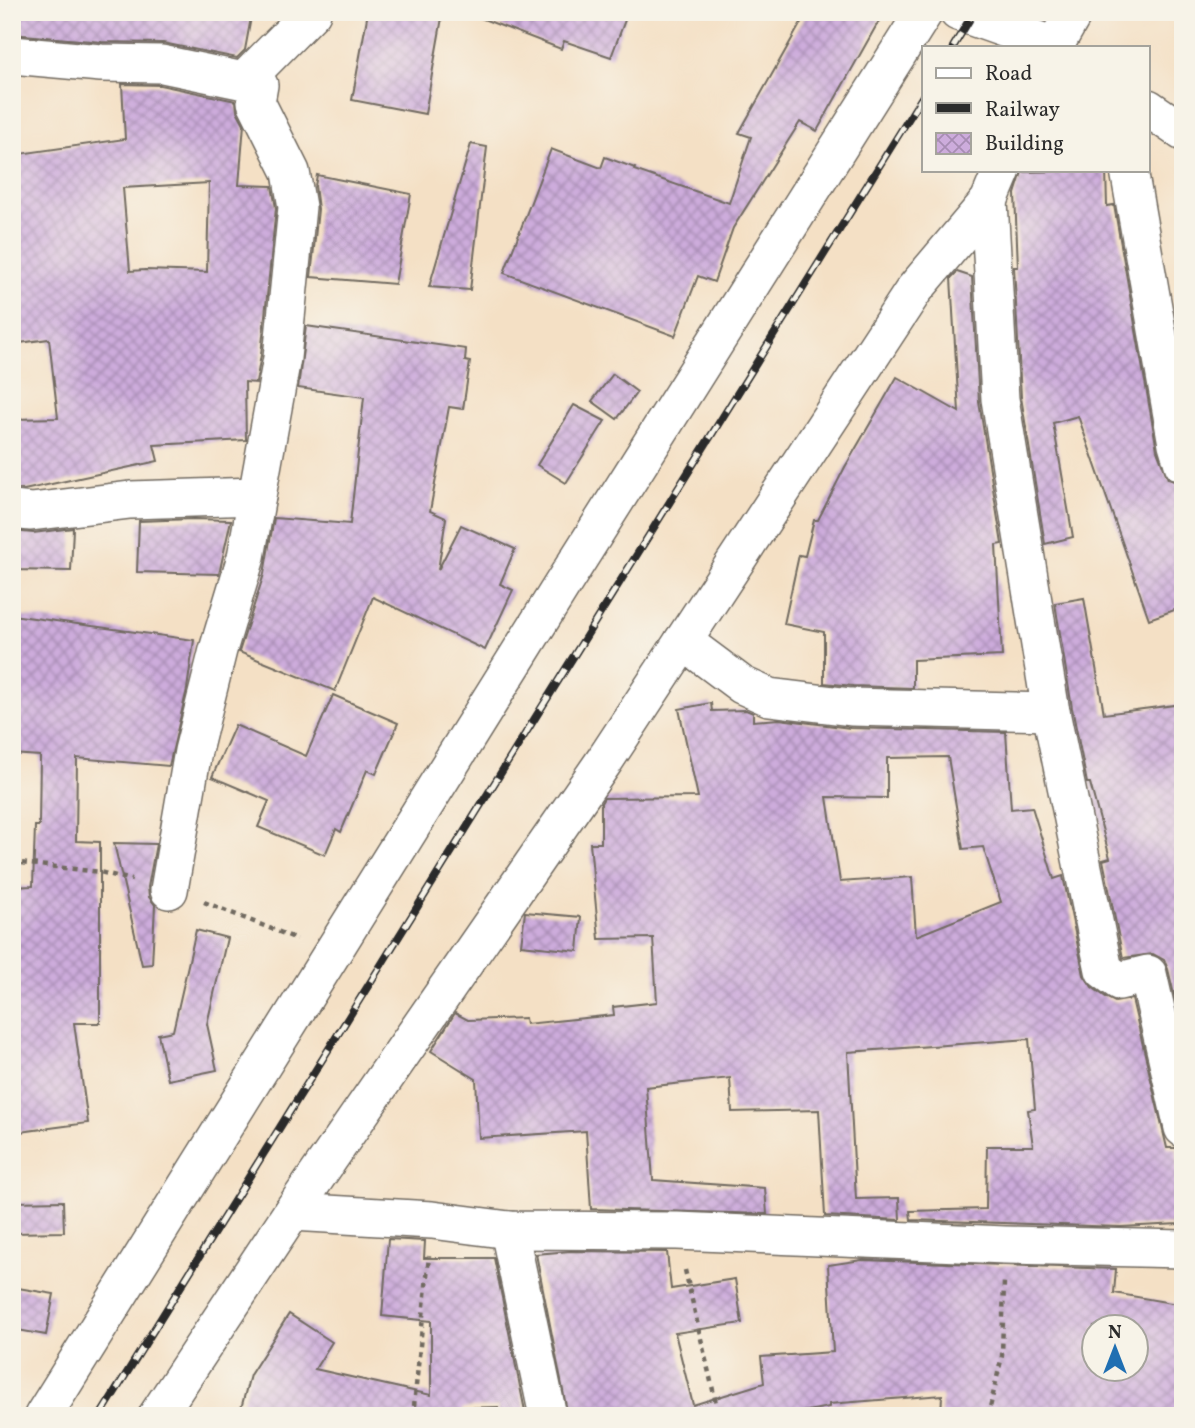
<svg xmlns="http://www.w3.org/2000/svg" width="1195" height="1428" font-family="Vollkorn,serif">
	<defs>
		<pattern id="building-cross-hatch" width="8" height="8" patternUnits="userSpaceOnUse" patternTransform="scale(1.75)"><rect width="8" height="8" fill="#cdacdc"/><path d="M0 0l8 8M0 8l8-8" fill="none" stroke="#a78cb3"/></pattern>
	</defs>
	<rect width="100%" height="100%" fill="#f7f3e8"/>
	<filter id="ink" filterUnits="userSpaceOnUse"><feTurbulence type="fractalNoise" baseFrequency=".0143" numOctaves="2"/><feDisplacementMap in="SourceGraphic" scale="14" xChannelSelector="R" yChannelSelector="G"/><feConvolveMatrix kernelMatrix="1 2 1 2 8 2 1 2 1" color-interpolation-filters="sRGB"/></filter>
	<filter id="wash" filterUnits="userSpaceOnUse"><feTurbulence type="fractalNoise" baseFrequency=".00686" numOctaves="4" result="noise"/><feDisplacementMap in="SourceGraphic" scale="28" xChannelSelector="R" yChannelSelector="G"/><feGaussianBlur stdDeviation="1.57" result="paint"/><feColorMatrix in="noise" values="0 0 0 0 0 0 0 0 0 0 0 0 0 0 0 0 0 1.4 0 .05"/><feComposite in="paint" operator="in"/></filter>
	<g filter="url(#wash)">
		<rect width="100%" height="100%" fill="#f4e0c5"/>
		<g id="blocks">
			<g fill="url(#building-cross-hatch)" fill-rule="evenodd">
				<path d="M12,12h240l-7,38 -8,8 -74,-15 -61,-1 -90,-8z"/>
				<path d="M368,12h75l-18,102 -73,-14z"/>
				<path d="M473,12h155l-17,45 -47,-16 -3,8 -88,-34z"/>
				<path d="M807,12h77l-67,119 -17,-9 -67,106 -19,54 -16,-6 -23,60 -171,-63 47,-124 50,19 4,-11 30,11 -1,2 95,33 22,-66 -12,-4z"/>
				<path d="M122,84l38,1 76,16 1,10 7,13 -5,61 33,1 4,22 -15,147 -5,28 -11,-1 1,58 -92,5 4,16 -134,29 -8,-1 -2,-70 44,-1 -9,-79 -37,5v-189l113,-16zM209,183l-2,89 -62,-2 -15,1 -7,-83z"/>
				<path d="M471,144l16,3 -17,143 -41,-3z"/>
				<path d="M1106,170l1,36 7,-1 43,245 11,29 15,5v123l-34,12 -71,-203 -25,7 20,114 -28,7 -24,-147 -7,-130h4l-3,-73 7,-22z"/>
				<path d="M317,175l94,19 -16,90 -84,-7 7,-68 -3,-23z"/>
				<path d="M957,272l15,5 7,125 23,142 -6,1 6,111 -89,4v28l-60,-2 -29,-3v-51l-40,-8 15,-69 6,1 9,-36h4l27,-53 52,-90 62,35 -8,-134z"/>
				<path d="M306,326l160,23 -1,12 5,1 -7,47 -14,-2 -19,104 16,7 -8,52 23,-45 54,24 -15,35 13,6 -28,60 -112,-53 -38,94 -96,-39 25,-78 10,-56 76,6 14,-127 -66,-9z"/>
				<path d="M613,374l24,18 -20,27 -25,-18z"/>
				<path d="M574,405l31,16 -39,62 -29,-18z"/>
				<path d="M193,519l38,1 -12,54 -82,-2 2,-51z"/>
				<path d="M73,528l-2,43 -59,-1v-39l21,2z"/>
				<path d="M1084,598l20,116 79,-10v328l-15,-63 -4,-9 -11,-6 -30,4 -20,-98 7,-2 -20,-75h-3l-15,-75 -17,-105z"/>
				<path d="M12,615l182,25 -7,49 -18,77 -92,-8 -1,83 24,1v181h-26l14,100 -76,10 3,-185h-3v-61l21,-1 2,-60h4l1,-70 -28,-2z"/>
				<path d="M333,695l65,28 -22,51 -9,-4 -26,62 -5,-3 -11,26 -67,-28 11,-26 -57,-24 23,-52 71,31z"/>
				<path d="M711,703l1,8 34,-1 7,3v8l26,-2 71,9 156,4 5,77 21,-2 22,72 9,-3 21,99 8,12 15,11 8,4 17,-3 35,149h10l2,76 -58,3 -210,-7 -1,-9 76,-2 1,-63h46l-5,-36 7,-1 -6,-70 -181,13 8,147 43,-1 1,22 -75,-4 -6,-106 -87,2 -2,-34 -84,9 7,93 112,8 2,26 -176,-5 -5,-78 -107,7 -3,-59 -45,-28 24,-38 13,7 57,-2 1,6 88,-9 -1,-8 44,-5 -4,-64 -54,1 -9,-96h11v-40l3,-5 94,-1 -19,-88zM948,757l15,92 20,-2 18,55 -85,34 -4,-59 -72,5 -13,-85 60,1v-40z"/>
				<path d="M114,843l42,1 -8,43 1,10 6,8 -3,59 -10,1z"/>
				<path d="M525,912l56,5 -3,34 -57,-6z"/>
				<path d="M196,930l31,8 -20,86 10,46 -49,10 -10,-46 15,-3z"/>
				<path d="M63,1201l1,31 -52,1v-31z"/>
				<path d="M388,1239l37,2 -1,17h70l32,158h-28v-9l-35,1 -1,8h-223l11,-41 39,-61 43,28 -17,27 116,26v-74l-49,-5z"/>
				<path d="M570,1251l97,1 4,37 64,-10 7,44 -67,10 18,72 71,-22 -3,-26 72,-5 -5,-87 34,-5 254,9 -2,24 69,12v111h-242l1,-21 -113,9v3l-49,9h-212l-32,-162zM1094,1326h42v42h-42z"/>
				<path d="M12,1287l42,7 -8,41 -34,-6z"/>
			</g>
		</g>
	</g>
	<g filter="url(#ink)">
		<use href="#blocks" fill-opacity="0" stroke="#716a61" stroke-width="2"/>
		<g fill="none" stroke-linecap="round" stroke-linejoin="round">
			<g stroke="#716a61" stroke-width="40">
				<g id="minor">
					<path d="M958,12l99,35"/>
					<path d="M1054,47l20,-35"/>
					<path d="M12,55l89,8 61,1 82,17 68,-69"/>
					<path d="M1148,108l35,24"/>
					<path d="M1129,170l48,274 6,20"/>
					<path d="M989,201l11,198 51,313 53,258 15,11 29,-7 35,154"/>
					<path d="M12,510l19,2 99,-12 127,-4"/>
					<path d="M683,641l59,44 27,12 82,10 200,5"/>
					<path d="M169,890l24,-139 25,-101 28,-93 36,-199 15,-151 -6,-35 -35,-70 3,-17 -15,-4"/>
					<path d="M292,1212l140,8 77,10 168,1 328,14 178,4"/>
					<path d="M509,1230l39,186"/>
					<path d="M43,1416l521,-834 360,-570"/>
					<path d="M157,1416l135,-204 313,-452 309,-470 75,-89 13,-31"/>
				</g>
			</g>
			<g stroke="#716a61" stroke-width="4.5" stroke-dasharray="5 5" stroke-linecap="butt">
				<path d="M12,862l88,10 32,8"/>
				<path d="M204,902l93,37"/>
				<path d="M685,1270l34,146"/>
				<path d="M413,1416l16,-160"/>
				<path d="M988,1416l14,-60 2,-75"/>
			</g>
			<use href="#minor" stroke="#fff" stroke-width="37"/>
			<g stroke="#2b2b2b" stroke-width="8">
				<g id="rail">
					<path d="M953,47l21,-35"/>
					<path d="M100,1416l824,-1322"/>
				</g>
			</g>
			<use href="#rail" stroke="#f7f3e8" stroke-width="5" stroke-dasharray="16" stroke-linecap="butt"/>
		</g>
	</g>
	<rect width="1195" height="1428" fill="none" stroke="#f7f3e8" stroke-width="42"/>
	<rect x="922" y="46" width="228" height="126" fill="#f7f3e8" stroke="#a5a39c" stroke-width="2"/>
	<rect x="936" y="68" width="35" height="10" fill="#ffffff" stroke="#a5a39c" stroke-width="2"/>
	<text x="985" y="80" font-size="21" fill="#2b2b2b">Road</text>
	<rect x="936" y="103" width="35" height="10" fill="#2b2b2b" stroke="#a5a39c" stroke-width="2"/>
	<text x="985" y="116" font-size="21" fill="#2b2b2b">Railway</text>
	<rect x="936" y="133" width="35" height="21" fill="url(#building-cross-hatch)" stroke="#a5a39c" stroke-width="2"/>
	<text x="985" y="150" font-size="21" fill="#2b2b2b">Building</text>
	<g transform="translate(1115 1348)"><circle r="33" fill="#f7f3e8" stroke="#a5a39c" stroke-width="2"/>
	<path d="M0-5L12 26L0 18L-12 26Z" fill="#1f6fb2"/>
	<text y="-10" font-size="19" font-weight="bold" text-anchor="middle" fill="#2b2b2b">N</text>
	</g>
</svg>
